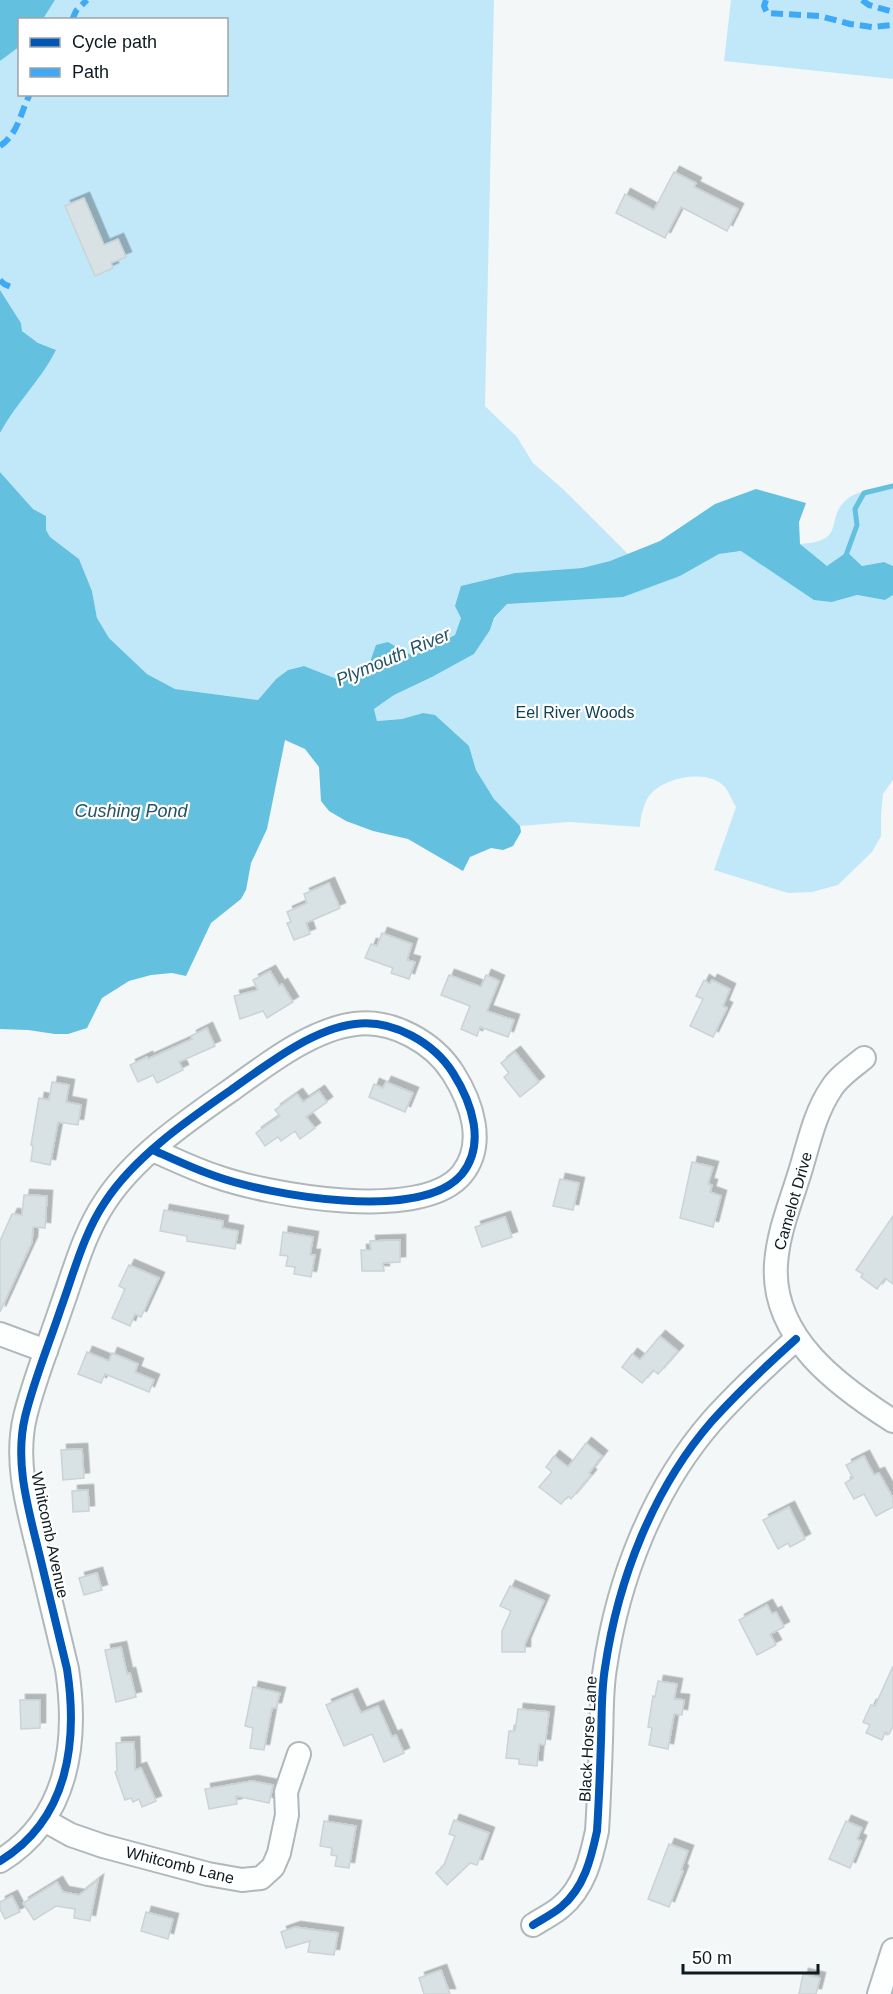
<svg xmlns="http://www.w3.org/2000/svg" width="893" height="1994" font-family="Helvetica,sans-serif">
	<defs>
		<filter id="shadow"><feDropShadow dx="5.5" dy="-5.5" stdDeviation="0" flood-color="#0004"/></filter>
	</defs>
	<rect width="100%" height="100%" fill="#f3f7f8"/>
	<g fill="#c1e8f8">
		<path d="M55,0h439l-9,406 32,31 16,26 31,27 64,64 -18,7 -28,7 -67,5 -54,45 -6,17 -42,21 -25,-14 -26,32 -25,5 -33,-13 -16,4 -12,9 -18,21 -83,-11 -28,-15 -38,-36 -12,-20 -5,-27 -13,-32 -29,-22 -4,-6v-15l-13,-7 -33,-37v-39l8,-16 30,-74 -16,-12 -1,-8 -21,-33v-229l19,-14 1,47h206v-74l-183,-1z"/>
		<path d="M731,0h162v79l-169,-18z"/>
		<path d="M887,486h6v80l-9,-4 -22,4h-35l-27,-22c48,-3 24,-24 46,-44 9,-9 29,-10 41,-14z"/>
		<path d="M742,551l30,20 60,31 25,-7 28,5 8,-5v185l-10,14 -2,21v21l-9,16 -34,33 -26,7 -24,1 -74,-23 22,-63c-4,-6 -7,-15 -11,-20 -17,-19 -62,-10 -76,9 -5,7 -9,22 -9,31l-71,-5 -49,4 -26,-27 -18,-29 -7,-24 -46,-33 -21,6 -25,2 -3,-12 20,-14 38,-18 42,-23 16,-24 4,-11 13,-15 22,-1 151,-27 39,-22z"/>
	</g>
	<g fill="#63c0de">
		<path d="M0,0h55l-12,19 -23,1 -1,27 -19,14z"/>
		<path d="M0,290l21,33 1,8 16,12 18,7c-15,30 -40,53 -56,83z"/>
		<path d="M0,472l33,37 13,7v14l4,7 29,22 13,32 5,27 12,20 38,36 28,15 83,11 18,-21 12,-9 16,-4 33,13 25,-5 8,-12 6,-17 12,-3 25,14 42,-21 6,-17 -6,-12 6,-20 54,-13 67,-5 28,-7 50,-20 55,-37 41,-15 50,14 -7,19 1,22 27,22 20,-14 15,14 22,-4 9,4v29l-8,5 -28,-5 -25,7 -18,-2 -73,-49 -22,3 -39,22 -57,21 -116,7 -13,14 -4,12 -16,24 -42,23 -38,18 -20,14 3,12 25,-2 21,-6 12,2 34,31 7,24 18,29 26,27 1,6 -8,14 -10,4 -12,-2 -21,9 -7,14 -55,-32 -35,-8 -27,-10 -17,-10 -8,-10 -2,-34 -14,-18 -20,-9 -18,89 -16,34 -5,27 -5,9 -30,24 -25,53 -14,-3 -21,2 -22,6 -27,17 -15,30 -19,6h-13l-27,-4 -28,-1z"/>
	</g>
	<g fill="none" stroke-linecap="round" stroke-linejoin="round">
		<path stroke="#63c0de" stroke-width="5" d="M845,558l12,-33 -2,-16 9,-16 29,-7"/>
	</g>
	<g fill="#d8e1e4" stroke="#cbd3d6" stroke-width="1.5" filter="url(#shadow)">
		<path d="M674,172l22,11 -2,4 44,22 -11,22 -46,-24 -16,31 -49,-25 9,-19 29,16z"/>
		<path d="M84,198l20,47 14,-6 8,18 -15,6 2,5 -18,8 -30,-70z"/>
		<path d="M329,883l11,25 -34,15 4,11 -16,6 -7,-17 4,-1 -4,-10 20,-9 -3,-9z"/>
		<path d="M382,933l30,11 -5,16 8,2 -6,17 -18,-6 2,-5 -28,-10 6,-14 6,2z"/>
		<path d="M270,971l9,15 3,-2 11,18 -26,16 -4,-7 -23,8 -6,-23 24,-6 -5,-10z"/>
		<path d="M449,975l32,12 5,-12 13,6 -12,30 27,9 -6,17 -28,-10 -3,9 -16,-7 9,-23 -29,-11z"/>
		<path d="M704,980l6,4 2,-4 18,9 -7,17 4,2 -14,29 -23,-11 13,-27 -7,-3z"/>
		<path d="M207,1028l8,18 -36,16 4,8 -26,13 -4,-8 -15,7 -8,-17 17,-8 1,2 44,-20 -1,-3z"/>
		<path d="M515,1052l24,30 -19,15 -16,-20 5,-4 -8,-10z"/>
		<path d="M52,1082l17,3 -3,17 15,3 -3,20 -20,-3 -8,43 -19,-4 2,-15 -2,-1 8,-47 10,2z"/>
		<path d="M386,1082l27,11 -8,19 -36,-15 5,-13 9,4z"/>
		<path d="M319,1091l8,11 -21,15 9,11 -15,11 -5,-8 -14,10 -3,-4 -13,9 -9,-13 24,-17 -5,-6 22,-16 6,8z"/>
		<path d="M692,1162l21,5 -5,17 4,1 -2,7 11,4 -8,31 -33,-9z"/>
		<path d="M560,1179l19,4 -6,27 -20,-4z"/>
		<path d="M24,1195l23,1 -2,32 -12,-1 -1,15 -32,70v-71l12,-27 10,1z"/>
		<path d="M164,1210l59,11 -1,7 16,3 -3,18 -48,-8v-5l-27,-5z"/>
		<path d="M893,1216v68l-8,-6 -8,11 -16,-12 2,-3 -7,-4z"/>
		<path d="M505,1217l7,20 -30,10 -7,-20z"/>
		<path d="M283,1232l30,5 -3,18h5l-4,22 -17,-3 1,-7 -9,-1 2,-10 -8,-1z"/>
		<path d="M400,1240v22l-17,1 1,8h-22l-1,-21h10l-1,-9z"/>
		<path d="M129,1265l30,13 -18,39 -6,-3 -5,12 -18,-8 13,-29 -6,-3z"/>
		<path d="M660,1336l18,15 -20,23 -5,-4 -11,13 -20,-16 10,-13 8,6z"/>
		<path d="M87,1352l22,9 3,-8 26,11 -3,8 19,8 -5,12 -44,-18 -4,9 -23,-9z"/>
		<path d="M586,1443l16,13 -13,17 2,2 -20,24 -3,-3 -7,8 -22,-17 13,-15 -6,-5 8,-11 14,11z"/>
		<path d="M82,1449l2,29 -21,2 -2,-30z"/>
		<path d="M864,1456l10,19 5,-2 14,25v9l-17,9 -12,-22 -10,5 -9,-16 8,-5 -7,-13z"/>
		<path d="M88,1490l1,21 -16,1 -1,-21z"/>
		<path d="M789,1507l16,32 -15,8 -2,-4 -10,6 -15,-29z"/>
		<path d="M97,1573l5,17 -18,5 -5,-17z"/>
		<path d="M510,1586l34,15 -19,43v8h-23v-21l9,-20 -11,-5z"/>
		<path d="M767,1605l5,9 4,-2 8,15 -14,7 6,11 -19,10 -18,-35z"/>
		<path d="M121,1647l6,27 3,-1 6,24 -20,5 -11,-52z"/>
		<path d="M893,1666v60l-4,8 -4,-2 -3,8 -16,-7 4,-8 -7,-3 8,-17 4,1z"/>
		<path d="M658,1681l19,3 -3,15 10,1 -2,15 -8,-1 -6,35 -19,-4 3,-17 -4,-1 5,-31 2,1z"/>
		<path d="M253,1687l27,6 -4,15h-4l-8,42 -14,-2 3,-20 -8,-2z"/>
		<path d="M352,1694l9,19 17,-7 14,31 4,-2 8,18 -20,9 -12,-28 -28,12 -18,-41z"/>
		<path d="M20,1700h20v28l-19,1z"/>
		<path d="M518,1709l31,3 -4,33 -6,-1 -2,22 -18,-2v-5l-13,-1 3,-27h6z"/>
		<path d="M134,1742l1,28 6,-2 15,33 -14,6 -3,-8 -6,3 -2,-4 -6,2 -10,-28 2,-1 -1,-28z"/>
		<path d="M252,1781l21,4 -4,18 -33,-7 1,8 -28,5 -4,-20z"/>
		<path d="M454,1820l35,13 -12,32 -7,-2 -23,22 -11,-12 8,-8 11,-29 -6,-2z"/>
		<path d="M324,1821l32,5 -7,42 -14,-2 2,-10 -6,-1 1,-7 -12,-2z"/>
		<path d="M846,1821l16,7 -5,11 4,2 -11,27 -21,-9z"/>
		<path d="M669,1844l19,7 -7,19 2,1 -14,36 -21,-8z"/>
		<path d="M98,1880l-8,41 -16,-3 1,-9 -19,-3 -22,14 -11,-17 34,-21 6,10 16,3z"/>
		<path d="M12,1896l8,16 -15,7 -5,-10v-7z"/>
		<path d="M146,1912l27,7 -5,20 -27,-8z"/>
		<path d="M295,1927l43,6 -4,22 -26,-3 2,-11 -24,7 -5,-16z"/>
		<path d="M441,1970l9,24h-26l-5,-16z"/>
		<path d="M803,1974l17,4 -4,16h-17z"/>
	</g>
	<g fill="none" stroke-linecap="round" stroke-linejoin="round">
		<g stroke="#b0b8bb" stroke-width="26">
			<g id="minor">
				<path d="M864,1058c-11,9 -26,19 -33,31 -17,25 -23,58 -32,86 -9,29 -21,58 -23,89 -5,73 62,122 117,157"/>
				<path d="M0,1334l46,17"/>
				<path d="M44,1820l27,15 32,11 105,28 34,6 19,-2 12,-11 6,-14 8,-38 -1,-23 13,-38"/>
				<path d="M0,1861c69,-42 78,-120 67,-192 -9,-38 -18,-75 -27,-112 -11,-46 -26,-93 -15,-140 9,-37 24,-73 36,-109 13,-36 23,-75 44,-106 29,-45 83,-82 126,-112 35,-25 81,-61 124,-66 38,-5 79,19 98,49 19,30 33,71 9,101 -40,49 -194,21 -247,2 -21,-7 -42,-17 -62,-26"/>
				<path d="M533,1925c9,-6 20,-11 28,-18 23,-19 30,-48 36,-76 2,-30 3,-61 4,-91 1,-24 0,-48 4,-72 13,-89 48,-179 107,-247 26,-29 55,-56 84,-82"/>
				<path d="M879,1994l14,-44"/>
			</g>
		</g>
		<use href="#minor" stroke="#fdfefe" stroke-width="22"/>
		<g stroke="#3fa9f5" stroke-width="6" stroke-dasharray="12 6" stroke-linecap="butt">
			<path d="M766,0l-2,6 3,7 53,3 30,8 22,3 21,-2"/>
			<path d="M862,0l7,5 24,7"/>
			<path d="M72,20l4,-9 11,-11"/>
			<path d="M0,146c19,-13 20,-33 30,-52"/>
			<path d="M0,280l4,4 9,4"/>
		</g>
		<g stroke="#fff" stroke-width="11">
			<g id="cycleway">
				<path d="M0,1861c69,-42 78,-120 67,-192 -9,-38 -18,-75 -27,-112 -11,-46 -26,-93 -15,-140 9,-37 24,-73 36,-109 13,-36 23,-75 44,-106 29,-45 83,-82 126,-112 35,-25 81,-61 124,-66 38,-5 79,19 98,49 19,30 33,71 9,101 -40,49 -194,21 -247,2 -21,-7 -42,-17 -62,-26"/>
				<path d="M533,1925c9,-6 20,-11 28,-18 23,-19 30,-48 36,-76 2,-30 3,-61 4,-91 1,-24 0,-48 4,-72 13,-89 48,-179 107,-247 26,-29 55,-56 84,-82"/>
			</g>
		</g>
		<use href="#cycleway" stroke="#0057b8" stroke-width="8"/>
	</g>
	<g text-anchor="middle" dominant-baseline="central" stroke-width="4.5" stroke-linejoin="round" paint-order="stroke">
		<g font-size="16" fill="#0e4355" stroke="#fff">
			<text x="575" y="712">Eel River Woods</text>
		</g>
		<g font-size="16" fill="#0d1b20" stroke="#fff">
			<text transform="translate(793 1201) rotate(-74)">Camelot Drive</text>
			<text transform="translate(50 1535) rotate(78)">Whitcomb Avenue</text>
			<text transform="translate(588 1739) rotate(-87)">Black Horse Lane</text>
			<text transform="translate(180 1865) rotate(14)">Whitcomb Lane</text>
		</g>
		<g font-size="18" font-style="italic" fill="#235467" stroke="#fff">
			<text transform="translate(393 657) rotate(-23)">Plymouth River</text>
			<text x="131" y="811">Cushing Pond</text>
		</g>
	</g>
	<rect x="18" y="18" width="210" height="78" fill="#ffffff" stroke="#9ea4a6" stroke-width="1.5"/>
	<rect x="30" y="38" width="30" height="9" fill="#0057b8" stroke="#9ea4a6" stroke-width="1.5"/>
	<text x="72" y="48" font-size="18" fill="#0d1b20">Cycle path</text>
	<rect x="30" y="68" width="30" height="9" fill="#3fa9f5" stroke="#9ea4a6" stroke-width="1.5"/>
	<text x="72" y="78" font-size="18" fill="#0d1b20">Path</text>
	<path d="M683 1964v9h135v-9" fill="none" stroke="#0d1b20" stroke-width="3"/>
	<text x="692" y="1964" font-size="18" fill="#0d1b20" stroke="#ffffff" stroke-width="4.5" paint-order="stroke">50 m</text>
</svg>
